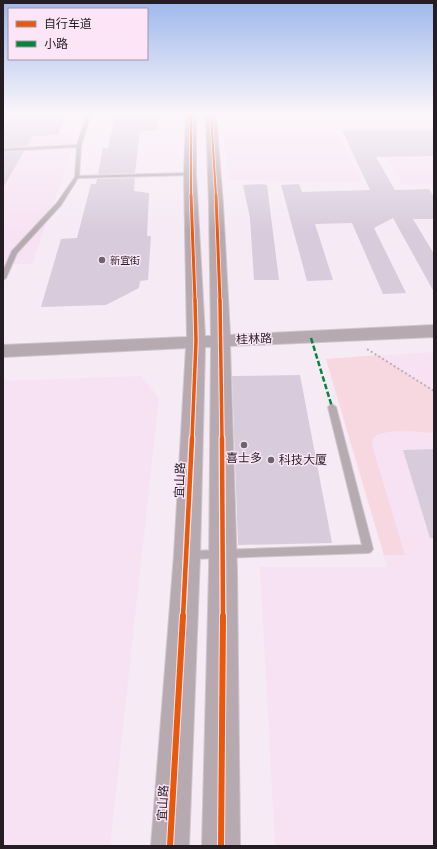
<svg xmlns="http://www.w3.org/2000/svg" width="437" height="849" font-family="Jost,'Noto Sans SC',sans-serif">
	<rect width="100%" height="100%" fill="#f6eaf4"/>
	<g fill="#f7e2f3">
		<path d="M3,114h82l-53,150h-29z"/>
		<path d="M221,114h98l6,13h9l28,55 -133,-2z"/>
		<path d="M387,159h47v25l-31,1z"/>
		<path d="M434,352v494h-159l-15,-279h127l-61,-208z"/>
		<path d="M141,376l18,22 -49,448h-107v-465z"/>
	</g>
	<path fill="#f8d8e0" d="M378,355l56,36v42c-16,-1 -50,-5 -61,5l-1,7 33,110h-21l-58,-196z"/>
	<g fill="#d8cbdc">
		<path d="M66,114l-8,21 -25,1 -6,10 -24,2v-33z"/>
		<path d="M115,114h42v17h-17l-5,42 -37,1 5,-26h5z"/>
		<path d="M342,130h92v26l-58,1 19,33 34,-1 5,8v22h-21l21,35v38l-41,-74 -19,10 32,65 -23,1 -31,-71 -37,1 18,56 -26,1 -26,-96 18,-1 3,8 68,-2z"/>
		<path d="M24,151l-21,37v-36z"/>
		<path d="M135,178l-1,13 15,2 -2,43h4l-3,44 -8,1 -1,7 -33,17 -65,2 20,-68 16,-1 14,-54h5l1,-5z"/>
		<path d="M261,184l6,1 12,95h-25l-4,-62 -7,-33z"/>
		<path d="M300,375l32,168 -94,2 -6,-169z"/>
		<path d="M434,449v89h-4l-27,-88z"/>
	</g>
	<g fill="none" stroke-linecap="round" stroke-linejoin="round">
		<g stroke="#cfc6ce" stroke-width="2">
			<g id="lane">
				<path d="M87,114h4l-10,32 -2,30 111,-3 2,1 -2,1 -112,3 -17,27 -44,48 -11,25 -3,2v-9l9,-20 45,-48 18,-26 2,-30 -74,4v-2l74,-4z"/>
				<path d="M332,404l4,3 37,142 -2,3 -3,1 -178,6 -3,-1 -2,-3 2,-3 3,-1 172,-6 -34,-138z"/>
			</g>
		</g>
		<g stroke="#cfc6ce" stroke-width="2">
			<path id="secondary" d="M186,114h10v60l9,162h6l-2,-131 -3,-91h10l7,91 7,130 204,-10v12l-204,9 7,225 3,275h-38l7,-275 2,-224h-6l-5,208 -11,291h-38l23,-291 12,-207 -183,9v-12l184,-8 -3,-163z"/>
		</g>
		<path stroke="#bab0b7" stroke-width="2" stroke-dasharray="2 2.5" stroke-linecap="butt" d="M367,349l67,42"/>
		<use href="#lane" fill="#b6abb1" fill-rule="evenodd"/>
		<use href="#secondary" fill="#b6a9b0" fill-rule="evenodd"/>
		<path stroke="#00873e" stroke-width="2.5" stroke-dasharray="5.5 2.5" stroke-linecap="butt" d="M311,338l21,69"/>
		<g stroke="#fbe5f7" stroke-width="3.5">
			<g id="cycleway-far4">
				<path d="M211,114l5,82"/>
				<path d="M191,196v-82"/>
			</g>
		</g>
		<g stroke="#fbe5f7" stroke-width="4.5">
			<g id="cycleway-far3">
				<path d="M191,195l4,106"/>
				<path d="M216,195l4,106"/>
			</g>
		</g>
		<g stroke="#fbe5f7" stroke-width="5.5">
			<g id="cycleway-far2">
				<path d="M220,300l2,139"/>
				<path d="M192,439l4,-98 -1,-41"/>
			</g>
		</g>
		<g stroke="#fbe5f7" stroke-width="7">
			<g id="cycleway-far1">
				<path d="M222,438l1,179"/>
				<path d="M183,617l9,-179"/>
			</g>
		</g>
		<g stroke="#fbe5f7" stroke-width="8">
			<g id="cycleway">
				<path d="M170,846l13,-230"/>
				<path d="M221,846l2,-230"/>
			</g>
		</g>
		<use href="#cycleway-far4" stroke="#e8590c" stroke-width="2"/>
		<use href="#cycleway-far3" stroke="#e8590c" stroke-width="3"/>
		<use href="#cycleway-far2" stroke="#e8590c" stroke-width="3.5"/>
		<use href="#cycleway-far1" stroke="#e8590c" stroke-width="4.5"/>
		<use href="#cycleway" stroke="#e8590c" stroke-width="6"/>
	</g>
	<linearGradient id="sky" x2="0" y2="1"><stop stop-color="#9db8ec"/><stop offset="0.49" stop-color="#fbf6fa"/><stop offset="1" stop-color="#fbf6fa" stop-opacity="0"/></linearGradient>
	<rect width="437" height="233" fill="url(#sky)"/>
	<g fill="#6e656c" stroke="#fbe5f7" stroke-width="1.5">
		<circle cx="102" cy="260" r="4"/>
		<circle cx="244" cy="445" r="4"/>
		<circle cx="271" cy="460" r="4"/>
	</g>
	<g text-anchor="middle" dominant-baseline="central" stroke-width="3" stroke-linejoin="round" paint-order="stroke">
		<g font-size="10" fill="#241d23" stroke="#fbe5f7" text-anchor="start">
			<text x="110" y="260">新宜街</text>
		</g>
		<g font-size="12" fill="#241d23" stroke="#fbe5f7">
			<text transform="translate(254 339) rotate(-2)">桂林路</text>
			<text transform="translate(180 480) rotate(-88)">宜山路</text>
			<text transform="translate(163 803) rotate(-87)">宜山路</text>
		</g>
		<g font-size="12" fill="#241d23" stroke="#fbe5f7">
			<text x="244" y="458">喜士多</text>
			<text x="279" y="460" text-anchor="start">科技大厦</text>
		</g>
	</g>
	<rect width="437" height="849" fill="none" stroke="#241d23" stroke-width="8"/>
	<rect x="8" y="8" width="140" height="52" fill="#fbe5f7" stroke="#a595a2"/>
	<rect x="16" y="21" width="20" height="6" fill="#e8590c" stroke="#a595a2"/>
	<text x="44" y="28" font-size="12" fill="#241d23">自行车道</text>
	<rect x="16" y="41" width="20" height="6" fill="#00873e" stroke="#a595a2"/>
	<text x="44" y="48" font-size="12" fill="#241d23">小路</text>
</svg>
